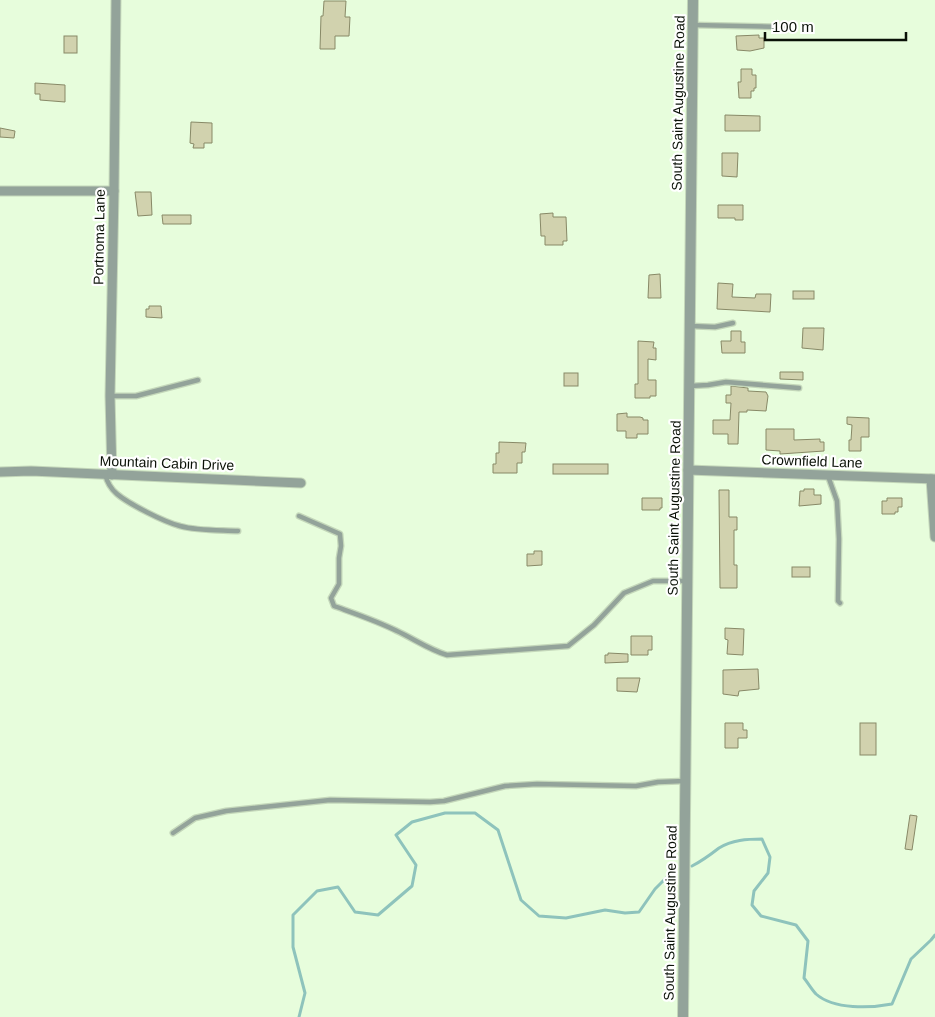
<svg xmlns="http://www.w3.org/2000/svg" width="935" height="1017" font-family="Helvetica,sans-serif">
	<rect width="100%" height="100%" fill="#e7fddc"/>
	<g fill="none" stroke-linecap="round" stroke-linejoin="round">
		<g stroke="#8ec3bc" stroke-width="3">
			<path d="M692,866c10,-5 18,-11 27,-18 13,-8 28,-9 43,-9l8,18 -2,16 -14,18 -2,14 9,11 35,9 12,16 -4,37c4,5 8,12 12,16 18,16 55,14 76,10l19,-45 20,-19 4,-5"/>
			<path d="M299,1017l6,-24 -12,-46v-32l24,-24 21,-4 17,25 23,3 34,-29 4,-21 -20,-30 16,-13 33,-9h30l23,17 23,70 18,16 27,2 39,-8 20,3 14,-1 16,-23 11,-11"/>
		</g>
	</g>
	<g fill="#d1d2ae" stroke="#888967">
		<path d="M324,1h22l-1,16h5l-1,19h-14v13h-15l1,-33h2z"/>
		<path d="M759,35v3h5v10l-14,3 -13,-1 -1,-14z"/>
		<rect x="64" y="36" width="13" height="17"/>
		<path d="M741,69h11v6h4v13h-2v3h-3v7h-12l-1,-16h3z"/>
		<path d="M35,83l30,2v17l-25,-2v-6h-5z"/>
		<path d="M725,115l35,1v15h-35z"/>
		<path d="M191,122l21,1v20h-8v5h-11l1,-4 -4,-1z"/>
		<path d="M0,128l15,3 -1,7 -14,-1z"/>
		<path d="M722,153h16l-1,24 -15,-1z"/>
		<path d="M135,192h16l1,23 -14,1z"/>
		<path d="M718,205h25v15h-8v-2h-17z"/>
		<path d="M553,213v4h13l1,24h-4v4h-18v-9h-4l-1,-22z"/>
		<path d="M162,215h29v9h-28z"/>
		<path d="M660,274l1,24h-13l1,-23z"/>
		<path d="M718,283l15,1 -1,13 23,1 1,-4h15l-1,18 -53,-3z"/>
		<rect x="793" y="291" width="21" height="8"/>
		<path d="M149,306h12l1,12 -16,-1v-8h3z"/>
		<path d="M803,328h21l-1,22 -21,-2z"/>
		<path d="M731,331h10v11h4v11h-23l-1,-12h10z"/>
		<path d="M638,341l16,1 -1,6h3v12l-8,-1v21h8v16h-6v2h-15v-14h3z"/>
		<path d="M780,372h23v8l-23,-1z"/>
		<rect x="564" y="373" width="14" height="13"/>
		<path d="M731,386l17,2v3l18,1 2,4 -2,15 -19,-1v2h-8l-1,32h-10v-10h-15v-14h17l1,-17h-5v-8h5z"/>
		<path d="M627,413v4h13l3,1v2h5v14h-11v4h-11v-7h-9v-17z"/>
		<path d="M847,417l22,1v19h-8v14h-12v-11h2l1,-15 -5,-1z"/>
		<path d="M766,429h28v11l26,-1v3h4v9l-44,3v-3l-14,-1z"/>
		<path d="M499,442l27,1 -1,9h-3v11h-5v10h-24v-9h3v-11h3z"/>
		<rect x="553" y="464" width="55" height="10"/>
		<path d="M804,489h10v6h7v9l-22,2 1,-15h4z"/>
		<path d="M719,490h10v27h8v13h-3v35h3v23h-17z"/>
		<path d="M642,498h20v10h-2v2h-18z"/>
		<path d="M887,498h15v9h-4v5h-3v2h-13v-13h5z"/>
		<path d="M534,551h8v14l-15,1v-12h7z"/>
		<rect x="792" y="567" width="18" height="10"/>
		<path d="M725,628l19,1 -1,26 -16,-1 1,-14 -3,-1z"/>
		<path d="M631,636h21v14h-4v5h-17z"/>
		<path d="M608,653l20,1v8l-23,1v-8h3z"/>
		<path d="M758,669l1,20 -20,2 -1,5 -15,-2v-24z"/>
		<path d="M617,678h23l-3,14 -20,-1z"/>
		<path d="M725,723h18v7h4v8h-9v10h-13z"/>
		<rect x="860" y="723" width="16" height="32"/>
		<path d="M910,815l7,1 -5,34 -7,-1z"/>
	</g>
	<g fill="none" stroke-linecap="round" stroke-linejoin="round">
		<g stroke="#c4d7ba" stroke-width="7">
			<g id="service">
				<path d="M693,25l89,2"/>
				<path d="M691,326l24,1 18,-4"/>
				<path d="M690,386l18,-1 18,-3 73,6"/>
				<path d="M110,396h26l62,-16"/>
				<path d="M105,474c2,8 6,15 12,20 12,10 47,28 63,32 18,5 39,4 58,5"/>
				<path d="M828,476l9,25 2,38 -1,62 2,2"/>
				<path d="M299,516l41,18 1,12 -2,12v26l-8,14 3,8c22,8 43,15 63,25 17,8 33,19 50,24l121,-9 26,-21 30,-32 29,-12h34"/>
				<path d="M173,833l22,-15 31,-7 104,-11 100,2 14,-1 61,-15 32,-2 99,2 22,-4 27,-1"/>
			</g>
		</g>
		<g stroke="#c4d7ba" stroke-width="11">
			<g id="minor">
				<path d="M0,191h114"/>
				<path d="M688,470l247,9"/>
				<path d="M0,472l31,-1 270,12"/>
				<path d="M112,475l-2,-79 4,-205 2,-191"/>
				<path d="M931,479l4,58"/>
			</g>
		</g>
		<g stroke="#c4d7ba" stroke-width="12">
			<path id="tertiary" d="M683,1017l10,-1017"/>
		</g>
		<use href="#service" stroke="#93a39a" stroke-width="4.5"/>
		<use href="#minor" stroke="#93a39a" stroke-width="9"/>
		<use href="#tertiary" stroke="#93a39a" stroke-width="10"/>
	</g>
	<g text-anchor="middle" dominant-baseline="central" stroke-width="4.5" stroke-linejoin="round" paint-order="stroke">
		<g font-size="14" fill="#0a1107" stroke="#fff">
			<text transform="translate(678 103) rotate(-89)">South Saint Augustine Road</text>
			<text transform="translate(99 237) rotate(-89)">Portnoma Lane</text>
			<text transform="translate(812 461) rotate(2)">Crownfield Lane</text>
			<text transform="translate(167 463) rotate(2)">Mountain Cabin Drive</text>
			<text transform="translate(674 508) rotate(-89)">South Saint Augustine Road</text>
			<text transform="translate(670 913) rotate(-89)">South Saint Augustine Road</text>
		</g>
	</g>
	<path d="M765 32v8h141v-8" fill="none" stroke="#0a1107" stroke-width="2.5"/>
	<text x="772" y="32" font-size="15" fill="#0a1107" stroke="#ffffff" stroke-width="4" paint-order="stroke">100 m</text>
</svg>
